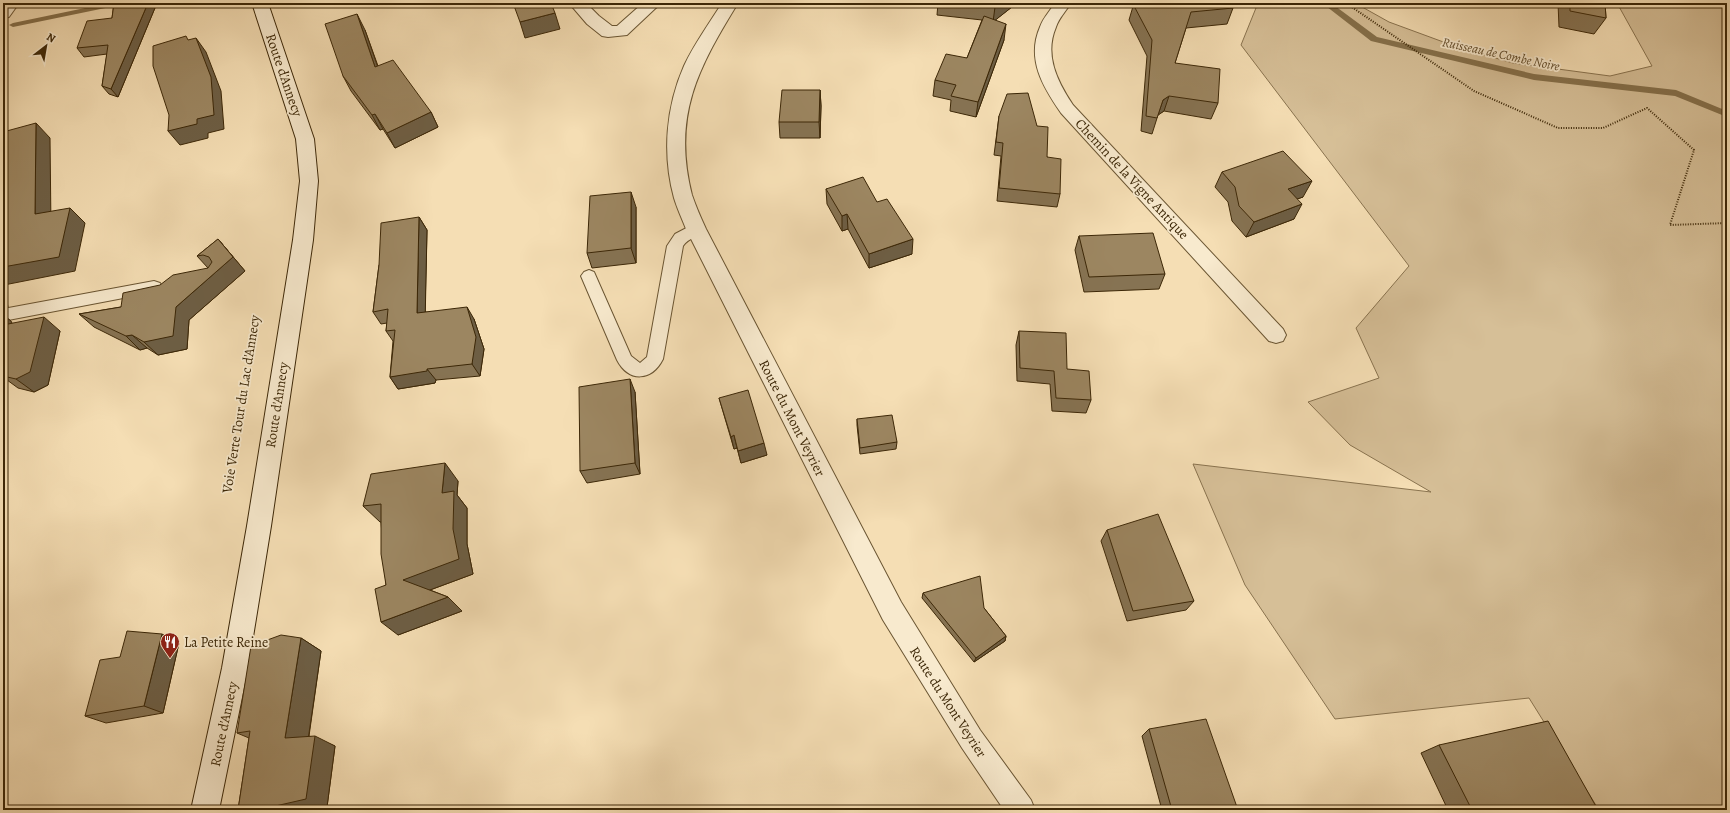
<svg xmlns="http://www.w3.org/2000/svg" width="1730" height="813" font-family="Alegreya,serif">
	<rect width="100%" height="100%" fill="#f5deb4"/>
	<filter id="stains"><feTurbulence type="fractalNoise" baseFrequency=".005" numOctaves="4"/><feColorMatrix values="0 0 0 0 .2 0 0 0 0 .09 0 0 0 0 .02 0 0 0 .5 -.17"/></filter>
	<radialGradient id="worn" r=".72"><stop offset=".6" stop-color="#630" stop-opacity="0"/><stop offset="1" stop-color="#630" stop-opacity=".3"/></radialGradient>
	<path fill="#d6bf97" stroke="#89734f" d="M1258,3h97l34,19 68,25 56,16 97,13 42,-10 -35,-63h110v807h-128l-70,-112 -194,21 -90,-134 -52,-121 238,28 -81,-47 -42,-43 71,-24 -23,-50 53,-62 -168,-221z"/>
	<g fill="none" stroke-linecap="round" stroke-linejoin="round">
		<g fill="#85704b" fill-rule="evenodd">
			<path d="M109,3h15l-4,2 -107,22 -4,-2 4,-2z"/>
			<path d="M1322,3h9l46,34 157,37 142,16 51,21v6l-52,-21 -141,-16 -163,-39z"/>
		</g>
		<g stroke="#6a5532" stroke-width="2">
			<g id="lane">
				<path d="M696,223l5,2 3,4c-5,8 -16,9 -21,17l-20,113c-11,22 -34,24 -46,1l-36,-84 3,-4 5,-2 5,2 37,84 9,7 7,-6 20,-111 8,-12z"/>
				<path d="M154,281l6,2 2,4 -2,4 -157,30v-12z"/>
			</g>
		</g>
		<g stroke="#6a5532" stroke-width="2">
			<g id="street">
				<path d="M3,3h16l-10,14 -6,1z"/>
				<path d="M569,3h17l13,13 13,10h5l26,-23h18l-34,32 -19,2 -6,-1 -15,-12z"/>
				<path d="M722,3h16c-40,65 -66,113 -46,192 4,12 9,23 14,34l195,373 79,128 51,70 4,10h-31l-42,-62 -79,-128 -197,-391c-4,-10 -9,-21 -12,-31 -12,-44 -8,-91 10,-132 10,-22 25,-42 38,-63z"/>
				<path d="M1055,3h16c-5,8 -12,15 -15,24 -12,28 1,54 17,78l210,224 3,6 -3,6 -7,2 -7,-2 -208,-228c-18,-26 -35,-54 -21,-86 3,-9 10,-16 15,-24z"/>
			</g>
		</g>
		<g stroke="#3c2707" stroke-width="2">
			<path id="secondary" d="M252,3h16l46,136 4,42 -5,59 -42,286 -23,142 -29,142h-28l31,-142 25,-142 46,-286 7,-59 -4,-42z"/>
		</g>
		<path stroke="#3c2707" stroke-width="2" stroke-dasharray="1 1.5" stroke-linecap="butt" d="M1346,3l128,88 84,37h45l44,-20 47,42 -24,75 57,-2"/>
		<use href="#lane" fill="#f8eace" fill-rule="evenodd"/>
		<use href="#street" fill="#f8eace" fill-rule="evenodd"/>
		<use href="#secondary" fill="#f8eace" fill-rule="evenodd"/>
	</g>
	<g fill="#867353" stroke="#3c2707">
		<path d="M114,3h43l-39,94 -9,-3 -7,-8 5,-32 -23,3 -7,-9 35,-30z"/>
		<path d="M938,3h79l-22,17 9,20 -28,77 -26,-6 1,-11 -18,-4 2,-16 32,-22 15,-38 -45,-5z"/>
		<path d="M1134,3l99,5 -6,16 -41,4 -11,35 43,40 -7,16 -47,-8 -6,4 -6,19 -11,-3 6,-75 -18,-36z"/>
		<path d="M1558,3h47l1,15 -12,16 -35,-7z"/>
		<path d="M365,30l13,36 53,46 7,15 -43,21 -12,-19 -3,1 -29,-39 -8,-15z"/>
		<path d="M820,90l1,16 -1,32h-40l-1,-16z"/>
		<path d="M999,116l38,10 10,31 13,37 -3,13 -60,-6 4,-45 -7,-1z"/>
		<path d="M1222,172l81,25 -6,2 -3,20 -48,18 -14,-16 -4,-19 -13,-15z"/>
		<path d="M826,189l51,13 35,52 -43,14 -21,-39 -6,2 -15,-27z"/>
		<path d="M636,207v56l-44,5 -5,-15z"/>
		<path d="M419,217l8,13 -2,82 49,7 10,30 -4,27 -44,4 -1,3 -37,6 -8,-12 3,-36 -7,-10 1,-8 -6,1 -8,-12 6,-47z"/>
		<path d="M1079,236l86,38 -6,15 -75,3 -9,-42z"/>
		<path d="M218,239l27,32 -56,49 -2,29 -29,6 -11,-7 -7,2 -46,-23 -15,-13 42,-7 87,-39 -11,-12z"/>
		<path d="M3,315l8,6v2l49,8 -12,54 -14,7 -16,-4 -15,-11z"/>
		<path d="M1019,331l48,38 24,31 -5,13 -34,-2 -2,-27 -33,-3 -1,-36z"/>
		<path d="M635,392l5,82 -53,9 -7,-12z"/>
		<path d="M719,398l48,57 -26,8 -4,-15 -3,1z"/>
		<path d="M857,419l40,23 -1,7 -36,5 -3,-29z"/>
		<path d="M458,481l-1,14 10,13v36l6,30 -43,16 18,7 14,14 -64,24 -12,-50 -5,-63h-1l-17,-16z"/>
		<path d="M1107,530l87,71 -8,9 -59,11 -26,-80z"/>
		<path d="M923,593l61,15 22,28 -1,5 -31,21 -52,-64z"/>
		<path d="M301,638l20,13 -12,85 26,10 -8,61 -14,3h-75l11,-72 -12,-5z"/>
		<path d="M179,643l-16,70 -57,10 -21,-7 35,-59z"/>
		<path d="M1149,729l89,81h-76l-20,-74z"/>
		<path d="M1439,745l159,65h-150l-27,-57z"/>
	</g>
	<g fill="#6d5e44" stroke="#3c2707">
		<path d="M148,3h9l-39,94 -7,-8z"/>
		<path d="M999,3h18l-24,19 2,-15z"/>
		<path d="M555,13l5,16 -35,9 -5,-16z"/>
		<path d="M357,14l8,16 18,52 -8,-15z"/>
		<path d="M1006,24l-2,16 -28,77 2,-15z"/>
		<path d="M196,38l10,14 15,39 3,38 -16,4v5l-28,7 -12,-14z"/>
		<path d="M820,90l1,16 -1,32 -1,-16z"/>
		<path d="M1169,96l-5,15 -6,4 5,-15z"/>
		<path d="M431,112l7,15 -43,21 -8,-15z"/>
		<path d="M375,114l8,15 -3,1 -8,-15z"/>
		<path d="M36,123l14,15 1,91 -16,-15z"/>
		<path d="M1312,181l-9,16 -23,8 8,-16z"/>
		<path d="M631,192l5,15v56l-5,-15z"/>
		<path d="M1302,204l-8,15 -48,18 8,-15z"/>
		<path d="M70,208l15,15 -10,48 -71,14 4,22 -5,1v-41z"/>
		<path d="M847,214l1,15 -6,2v-15z"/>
		<path d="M419,217l8,13 -2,96 -8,-13z"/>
		<path d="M218,239l27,32 -56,49 -2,29 -29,6 -14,-13 32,-35 57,-50z"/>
		<path d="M913,239l-1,15 -43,14v-14z"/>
		<path d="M467,307l7,12 10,30 -4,27 -8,-12z"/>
		<path d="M3,315l8,6 4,18 -12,-9z"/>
		<path d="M44,317l16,14 -12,54 -14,7 -18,-13z"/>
		<path d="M132,335l15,13 -7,2 -14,-14z"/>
		<path d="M427,369l9,11 -1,3 -37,6 -8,-12z"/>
		<path d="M630,379l5,13 5,82 -5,-11z"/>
		<path d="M734,435l3,13 -3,1 -3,-12z"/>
		<path d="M764,443l3,12 -26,8 -3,-12z"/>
		<path d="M445,463l13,18 -1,14 10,13v36l6,30 -54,20 -16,-14 39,-87z"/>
		<path d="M3,480l2,1 -2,26z"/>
		<path d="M448,597l14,14 -64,24 -17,-13z"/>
		<path d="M162,634l17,9 -16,70 -19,-7z"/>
		<path d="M1006,636l-1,5 -31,21 2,-4z"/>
		<path d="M301,638l20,13 -14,96 -22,-9z"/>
		<path d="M315,736l20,10 -8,61 -14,3h-55z"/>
	</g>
	<g fill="#9c8661" stroke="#3c2707">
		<path d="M114,3h34l-37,86 -9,-3 6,-41 -31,3 10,-27 25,-3z"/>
		<path d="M513,3h38l4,10 -35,9z"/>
		<path d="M966,3h33l-4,4z"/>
		<path d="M1134,3h100l-1,5 -42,4 -16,51 45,6 -2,34 -49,-7 -6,4 -6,18 -11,-2 6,-76 -19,-36z"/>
		<path d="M1570,3h35l1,15 -36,-7z"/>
		<path d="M357,14l18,53 18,-7 38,52 -44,21 -12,-19 -3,1 -29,-39 -18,-52z"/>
		<path d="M984,16l22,8 -28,78 -27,-6 5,-11 -21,-5 11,-26 21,4z"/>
		<path d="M186,36l2,4 8,-2 15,39 3,38 -17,4v5l-29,7 1,-16 -16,-49v-20z"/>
		<path d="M782,90h38l-1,32h-40z"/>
		<path d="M1028,93l9,33 11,1 -1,30 14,2 -1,35 -61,-6 4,-45 -7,-1 3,-26 8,-22z"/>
		<path d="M36,123l-1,91 35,-6 -11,49 -56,10v-135z"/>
		<path d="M1283,151l29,30 -24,8 14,15 -48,18 -15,-16 -4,-19 -13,-15z"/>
		<path d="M863,177l14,25 10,-3 26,40 -44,15 -22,-40 -5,2 -16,-27z"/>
		<path d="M631,192v56l-44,5 3,-57z"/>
		<path d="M419,217l-2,96 50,-6 9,30 -4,27 -45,5v2l-37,6 5,-47 -9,1 2,-22 -15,3 6,-47 2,-42z"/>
		<path d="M1153,233l12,41 -76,3 -10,-41z"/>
		<path d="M218,239l15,18 -57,50 -3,29 -29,6 -12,-7 -6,1 -47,-22 42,-7 2,-14 37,-8 13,-10 35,-7 4,-6 -3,-5 -6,-2 -6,1z"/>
		<path d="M44,317l-14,55 -14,7 -13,-3v-51z"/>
		<path d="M1019,331l47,2 1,36 22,2 2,29 -35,-2 -2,-27 -34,-3z"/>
		<path d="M630,379l5,84 -55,8 -1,-84z"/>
		<path d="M748,390l16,53 -26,8 -4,-16 -3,2 -12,-39z"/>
		<path d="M892,415l5,27 -37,6 -3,-29z"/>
		<path d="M445,463l-3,30 12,-2 -1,38 6,30 -56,21 45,17 -67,25 -6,-33 11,-4 -5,-31v-50l-18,2 8,-32z"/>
		<path d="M1158,514l36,87 -61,10 -26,-81z"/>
		<path d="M980,576l4,32 22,28 -30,22 -53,-65z"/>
		<path d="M127,631l35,3 -18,72 -59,10 15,-56 20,-3z"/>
		<path d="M281,635l20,3 -16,100 30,-2 -9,63 -48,11h-20l12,-79 -13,2 14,-87z"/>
		<path d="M1206,719l32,91h-66l-23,-81z"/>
		<path d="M1548,721l50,89h-126l-33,-65z"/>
	</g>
	<defs>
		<g id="restaurant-pin" transform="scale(1)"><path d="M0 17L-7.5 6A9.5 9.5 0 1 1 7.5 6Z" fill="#8f2418" stroke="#f8eace"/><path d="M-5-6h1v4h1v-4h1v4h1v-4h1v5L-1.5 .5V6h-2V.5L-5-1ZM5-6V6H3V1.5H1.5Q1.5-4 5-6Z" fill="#fff"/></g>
	</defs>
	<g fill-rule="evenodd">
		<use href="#restaurant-pin" x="170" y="642"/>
	</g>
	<g text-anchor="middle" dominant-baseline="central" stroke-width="3.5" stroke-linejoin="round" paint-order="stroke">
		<g font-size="13" font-style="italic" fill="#614b29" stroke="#f8eace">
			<text transform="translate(1501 54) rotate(12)">Ruisseau de Combe Noire</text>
		</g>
		<g font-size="14" fill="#3c2707" stroke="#f8eace">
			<text transform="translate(284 75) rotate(71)">Route d'Annecy</text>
			<text transform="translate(1132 179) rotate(47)">Chemin de la Vigne Antique</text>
			<text transform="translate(241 404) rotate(-81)">Voie Verte Tour du Lac d'Annecy</text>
			<text transform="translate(277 405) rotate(-81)">Route d'Annecy</text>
			<text transform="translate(792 418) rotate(63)">Route du Mont Veyrier</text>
			<text transform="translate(948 702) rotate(57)">Route du Mont Veyrier</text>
			<text transform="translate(224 724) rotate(-78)">Route d'Annecy</text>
		</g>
		<g font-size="14" fill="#3c2707" stroke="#f8eace" text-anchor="start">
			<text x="184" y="642">La Petite Reine</text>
		</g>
	</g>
	<rect width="1730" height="813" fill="none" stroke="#f5deb4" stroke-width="16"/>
	<rect x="4" y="4" width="1722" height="805" fill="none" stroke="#3c2707" stroke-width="2"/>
	<rect x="8" y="8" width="1714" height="797" fill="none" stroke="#3c2707"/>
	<g transform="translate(46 46) rotate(31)" stroke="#f8eace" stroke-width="3" paint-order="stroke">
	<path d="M0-3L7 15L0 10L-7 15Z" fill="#3c2707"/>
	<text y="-6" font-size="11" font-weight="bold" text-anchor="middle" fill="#3c2707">N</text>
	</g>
	<rect width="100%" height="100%" filter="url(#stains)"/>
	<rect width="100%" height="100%" fill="url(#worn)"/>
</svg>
